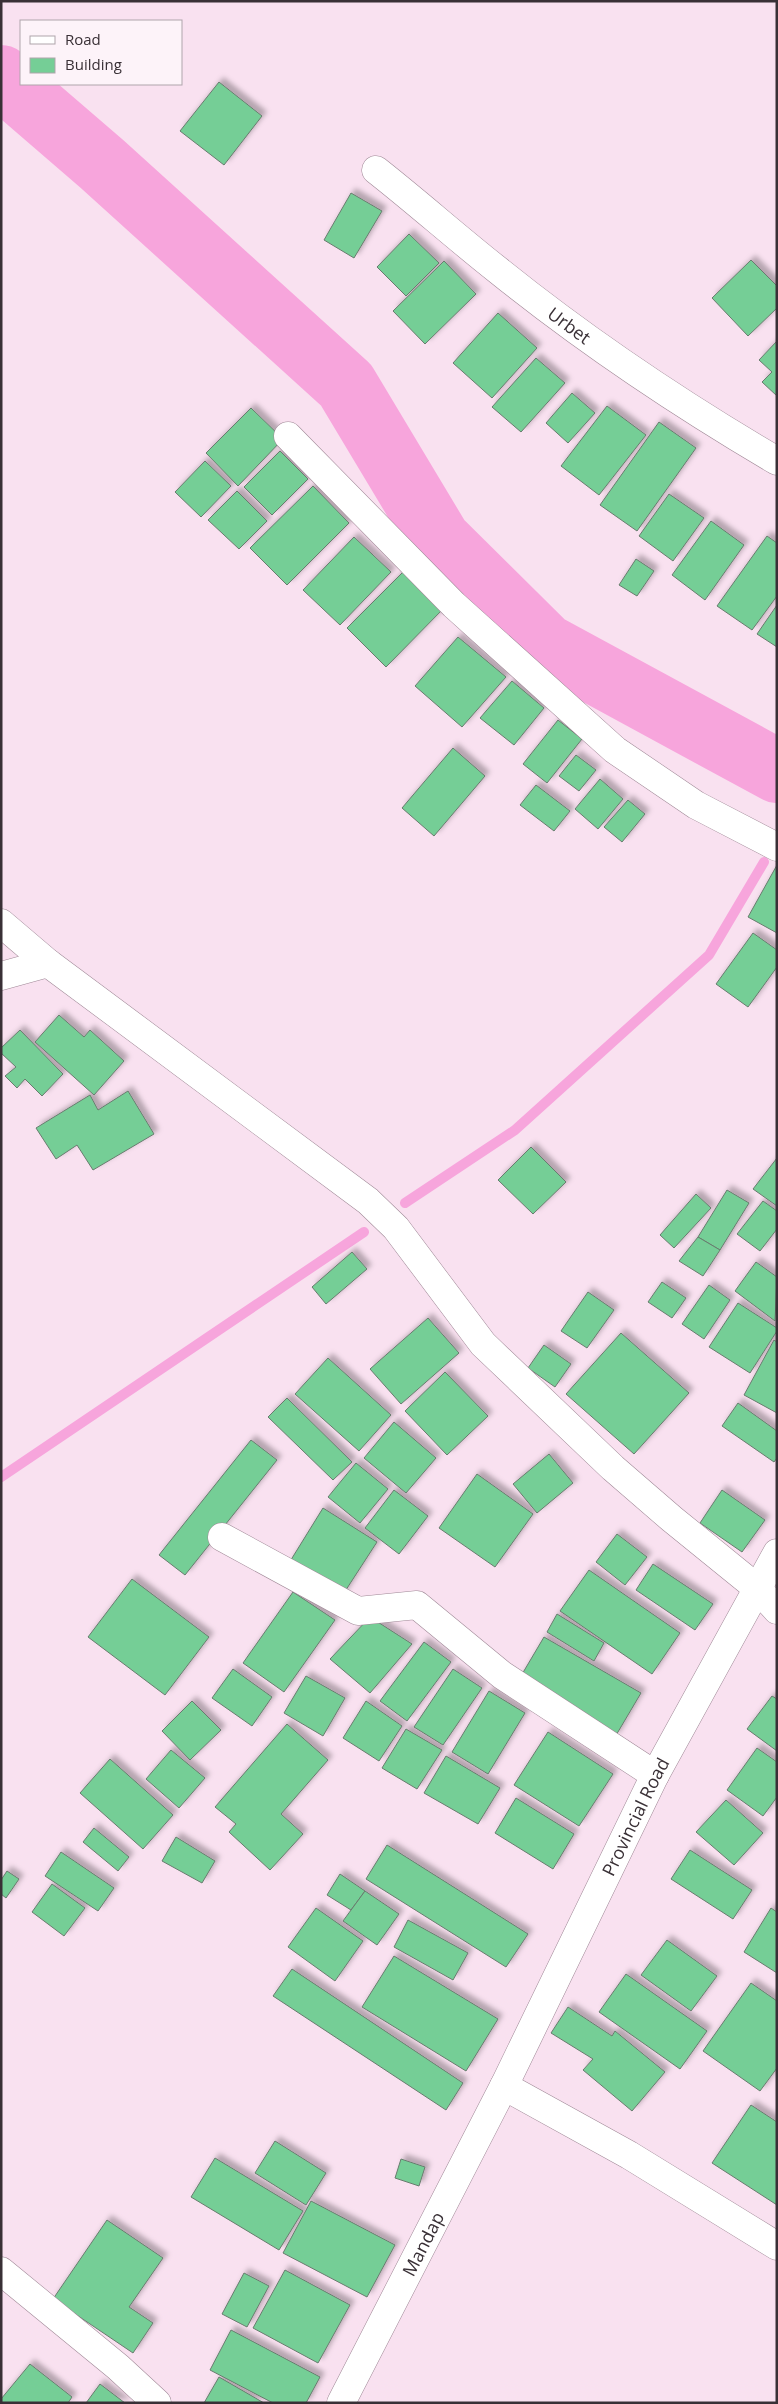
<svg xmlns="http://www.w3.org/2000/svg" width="778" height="2404" font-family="'Open Sans',sans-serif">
	<defs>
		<filter id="shadow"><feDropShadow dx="4.5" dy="-4.5" stdDeviation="2.5" flood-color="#0004"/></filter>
	</defs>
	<rect width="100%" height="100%" fill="#f9e1f0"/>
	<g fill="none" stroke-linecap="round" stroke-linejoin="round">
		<g stroke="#f7a5dc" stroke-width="10">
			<path d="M405,1203l110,-73 194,-175 55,-93"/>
			<path d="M1,1477l363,-245"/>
		</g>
		<path stroke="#f7a5dc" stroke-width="64" d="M1,77l101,87 244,221 93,155 106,105 232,126"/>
	</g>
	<g fill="#75ce96" stroke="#687c6e" filter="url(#shadow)">
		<path d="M219,82l43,34 -38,49 -44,-34z"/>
		<path d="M351,193l31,18 -28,47 -30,-18z"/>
		<path d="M409,234l30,29 -33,33 -29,-29z"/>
		<path d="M751,260l26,26v22l-29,28 -36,-38z"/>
		<path d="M444,261l32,33 -51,50 -32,-33z"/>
		<path d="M498,313l39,35 -45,50 -39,-35z"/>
		<path d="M777,341v55l-15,-14 10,-10 -13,-12z"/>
		<path d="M536,358l29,25 -44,49 -29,-25z"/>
		<path d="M572,393l23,20 -27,30 -22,-20z"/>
		<path d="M607,406l39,29 -47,60 -38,-29z"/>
		<path d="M251,408l32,31 -45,47 -32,-33z"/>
		<path d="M659,422l37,26 -59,83 -37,-26z"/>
		<path d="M280,451l28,28 -36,36 -28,-28z"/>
		<path d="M205,461l26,25 -30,31 -26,-25z"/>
		<path d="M313,486l36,37 -62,62 -37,-37z"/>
		<path d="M237,491l30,30 -28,28 -31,-29z"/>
		<path d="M669,494l35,24 -31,43 -34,-25z"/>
		<path d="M711,521l33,24 -39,55 -33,-25z"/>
		<path d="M767,536l10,7v53l-25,34 -35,-24z"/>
		<path d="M354,537l37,35 -51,53 -37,-35z"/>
		<path d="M636,559l18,12 -17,25 -18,-11z"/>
		<path d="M405,570l39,38 -58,59 -39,-39z"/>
		<path d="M777,605v42l-20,-13z"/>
		<path d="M458,637l48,40 -44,50 -47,-41z"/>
		<path d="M512,681l32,27 -30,37 -34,-27z"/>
		<path d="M558,720l24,19 -35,44 -24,-19z"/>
		<path d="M453,748l32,28 -51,60 -32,-28z"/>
		<path d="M576,755l20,15 -17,21 -20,-15z"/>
		<path d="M600,779l23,20 -25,30 -23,-20z"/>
		<path d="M536,785l34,26 -16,20 -34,-26z"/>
		<path d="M628,800l17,14 -23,28 -18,-15z"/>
		<path d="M777,865v68l-29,-16z"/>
		<path d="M753,933l24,17v17l-29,40 -32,-23z"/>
		<path d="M59,1015l25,22 6,-7 34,31 -30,34 -59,-53z"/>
		<path d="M20,1030l43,44 -21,22 -17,-17 -8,9 -12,-12 11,-9 -15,-14v-5z"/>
		<path d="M128,1091l26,43 -61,36 -16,-25 -21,14 -20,-31 54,-33 8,15z"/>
		<path d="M531,1147l35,35 -33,32 -35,-34z"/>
		<path d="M777,1158v48l-24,-17z"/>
		<path d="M727,1190l22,13 -29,47 -22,-13z"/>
		<path d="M696,1194l15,14 -37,40 -14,-13z"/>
		<path d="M763,1201l14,10v18l-17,22 -23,-17z"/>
		<path d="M698,1237l22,13 -17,26 -24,-15z"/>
		<path d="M352,1252l15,17 -41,35 -14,-17z"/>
		<path d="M756,1262l21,15 -2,44 -40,-30z"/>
		<path d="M662,1282l24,16 -14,20 -24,-16z"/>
		<path d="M709,1285l21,15 -26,39 -22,-15z"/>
		<path d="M588,1292l26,18 -27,38 -26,-17z"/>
		<path d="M738,1303l39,25v3l-27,42 -41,-26z"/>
		<path d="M428,1318l31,35 -58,51 -31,-35z"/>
		<path d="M621,1333l68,60 -55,61 -68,-60z"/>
		<path d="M774,1340l3,2v71l-33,-18z"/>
		<path d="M544,1345l27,19 -16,23 -27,-19z"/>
		<path d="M328,1358l63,57 -32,36 -64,-57z"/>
		<path d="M445,1372l43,44 -41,39 -42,-44z"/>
		<path d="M287,1398l65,64 -19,18 -65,-63z"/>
		<path d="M738,1403l39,28v27l-3,4 -52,-36z"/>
		<path d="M394,1422l42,36 -30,35 -42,-35z"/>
		<path d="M251,1440l26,20 -92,115 -26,-20z"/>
		<path d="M549,1454l24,29 -36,30 -24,-29z"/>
		<path d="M356,1463l32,26 -28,34 -32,-26z"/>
		<path d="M477,1474l56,40 -38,53 -56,-39z"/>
		<path d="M394,1490l34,26 -29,38 -34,-26z"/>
		<path d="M722,1490l43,30 -23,32 -42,-29z"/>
		<path d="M323,1508l54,34 -35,54 -53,-33z"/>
		<path d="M617,1534l30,23 -22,28 -29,-23z"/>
		<path d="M653,1564l60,40 -18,26 -59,-40z"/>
		<path d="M589,1570l91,63 -28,41 -92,-63z"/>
		<path d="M132,1579l77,58 -44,58 -77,-58z"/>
		<path d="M293,1592l42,28 -51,72 -41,-29z"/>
		<path d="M557,1614l47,29 -10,18 -47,-29z"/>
		<path d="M370,1617l42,27 -42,49 -40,-34z"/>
		<path d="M544,1637l97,56 -26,44 -97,-56z"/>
		<path d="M424,1642l27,20 -44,59 -27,-20z"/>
		<path d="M233,1669l39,28 -20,29 -40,-28z"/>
		<path d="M453,1669l29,19 -39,57 -29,-18z"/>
		<path d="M306,1676l39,22 -22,38 -39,-23z"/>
		<path d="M489,1691l36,22 -37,61 -36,-22z"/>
		<path d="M772,1696l5,3v52l-30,-22z"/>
		<path d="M192,1701l29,29 -31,30 -28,-29z"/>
		<path d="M366,1701l36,25 -23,35 -36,-23z"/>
		<path d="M287,1724l41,36 -47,54 22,20 -33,36 -41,-38 7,-8 -21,-17z"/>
		<path d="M406,1729l36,21 -25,39 -35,-21z"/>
		<path d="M548,1732l65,42 -34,52 -65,-41z"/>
		<path d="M757,1748l20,14v35l-14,19 -36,-26z"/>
		<path d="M171,1750l34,28 -26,30 -33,-29z"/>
		<path d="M446,1756l54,32 -22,36 -54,-31z"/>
		<path d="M110,1759l63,56 -30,34 -63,-56z"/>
		<path d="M516,1798l58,36 -21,35 -58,-36z"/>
		<path d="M726,1800l37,33 -29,32 -38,-33z"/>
		<path d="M94,1828l35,29 -11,14 -35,-29z"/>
		<path d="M176,1837l39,24 -13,22 -40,-22z"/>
		<path d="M387,1845l141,89 -22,33 -140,-88z"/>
		<path d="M690,1850l62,40 -19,29 -62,-40z"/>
		<path d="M61,1852l53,36 -16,23 -53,-35z"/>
		<path d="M7,1871l12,8 -13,19 -5,-4v-14z"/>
		<path d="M340,1874l25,17 -14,19 -24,-15z"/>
		<path d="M52,1884l33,24 -21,28 -32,-24z"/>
		<path d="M365,1891l34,23 -22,31 -34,-24z"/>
		<path d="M316,1908l47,33 -28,40 -47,-34z"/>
		<path d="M771,1908l6,4v61l-33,-21z"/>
		<path d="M408,1920l60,33 -15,27 -59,-33z"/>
		<path d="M667,1940l50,36 -26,35 -50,-36z"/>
		<path d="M394,1956l104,63 -32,52 -104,-64z"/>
		<path d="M292,1969l171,114 -17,27 -173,-114z"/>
		<path d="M626,1974l81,57 -27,38 -81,-57z"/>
		<path d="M751,1983l26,18v67l-17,23 -57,-40z"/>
		<path d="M568,2007l44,29 3,-5 50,41 -33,39 -49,-41 10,-11 -42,-26z"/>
		<path d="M751,2105l26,17v83l-65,-42z"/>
		<path d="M275,2141l51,32 -20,32 -51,-32z"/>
		<path d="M215,2158l88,53 -24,39 -88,-53z"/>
		<path d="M401,2159l24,8 -6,19 -24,-8z"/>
		<path d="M311,2201l84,44 -28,52 -84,-44z"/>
		<path d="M107,2220l56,38 -34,49 24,16 -20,30 -80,-54z"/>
		<path d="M285,2270l65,35 -32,58 -65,-35z"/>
		<path d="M244,2273l25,13 -22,41 -25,-13z"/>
		<path d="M231,2330l89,47 -14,26h-33l-63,-33z"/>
		<path d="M30,2364l42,33 -4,6h-67v-4z"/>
		<path d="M219,2377l45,26h-60z"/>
		<path d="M100,2384l25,19h-39z"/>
	</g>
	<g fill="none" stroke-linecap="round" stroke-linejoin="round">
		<g stroke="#9f8896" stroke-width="29">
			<g id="minor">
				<path id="s1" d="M376,170c42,33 81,68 123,101 87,70 181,133 278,190"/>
				<path d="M288,436l166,169 161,145 81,55 81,42"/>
				<path d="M1,923l47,40 -47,13"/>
				<path d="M48,963l320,238 28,27 87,116 130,124 59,51 85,69 20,22"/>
				<path d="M222,1537l136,74 59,-6 85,70 153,100"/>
				<path d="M504,2086l125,69 148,91"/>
				<path d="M1,2271l117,96 39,36"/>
			</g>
		</g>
		<g stroke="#9f8896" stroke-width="29">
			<g id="major">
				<path id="s2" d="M341,2403l163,-317 151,-311 122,-222"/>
			</g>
		</g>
		<use href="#minor" stroke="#fff" stroke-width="28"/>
		<use href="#major" stroke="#fff" stroke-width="28"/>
	</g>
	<g text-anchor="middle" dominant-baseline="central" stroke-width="5" stroke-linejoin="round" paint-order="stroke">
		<g font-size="18" fill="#393036" stroke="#fdf3f9">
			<text stroke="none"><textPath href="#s1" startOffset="248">Urbet</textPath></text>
			<text stroke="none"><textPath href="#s2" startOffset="656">Provincial Road</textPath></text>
			<text stroke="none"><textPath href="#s2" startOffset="179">Mandap</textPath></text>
		</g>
	</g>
	<rect width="778" height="2404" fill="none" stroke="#393036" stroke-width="5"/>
	<rect x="20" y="20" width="162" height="65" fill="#fdf3f9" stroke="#afa5ab"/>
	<rect x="30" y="36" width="25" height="8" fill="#ffffff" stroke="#afa5ab"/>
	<text x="65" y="45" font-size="15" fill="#393036">Road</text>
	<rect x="30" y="58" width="25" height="15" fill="#75ce96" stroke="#afa5ab"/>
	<text x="65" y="70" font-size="15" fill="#393036">Building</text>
</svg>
